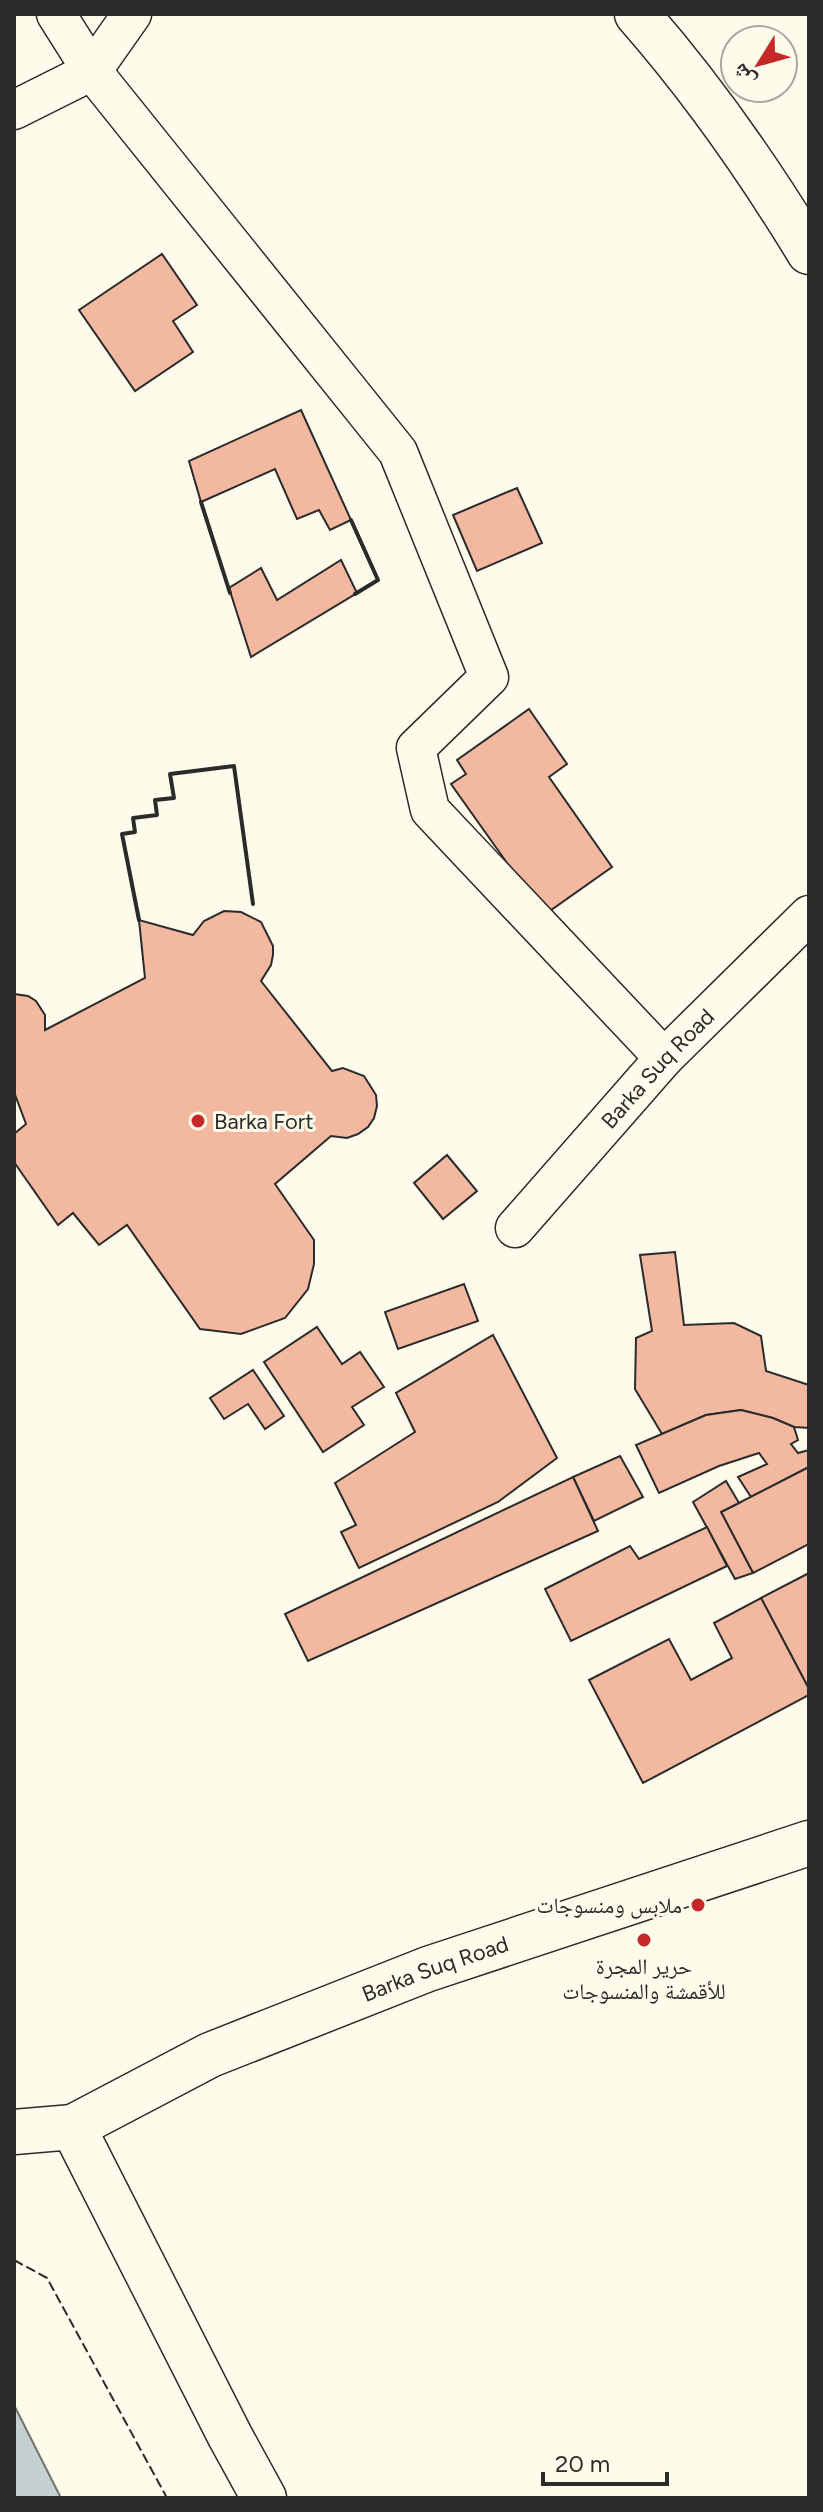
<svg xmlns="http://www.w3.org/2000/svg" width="823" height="2512" font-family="Figtree,'Noto Naskh Arabic',sans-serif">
	<rect width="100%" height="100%" fill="#fdfbea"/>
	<path fill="#c7d0d0" stroke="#74746e" stroke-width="2" d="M14,2405l47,93h-47z"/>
	<g fill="#f2b8a0" stroke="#2b2b2b" stroke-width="2">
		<path d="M162,254l35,51 -24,16 20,31 -58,39 -56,-81z"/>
		<path d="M301,410l50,110 -21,10 -11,-20 -22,9 -22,-50 -74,33 -12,-41z"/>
		<path d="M517,488l25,55 -65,28 -24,-56z"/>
		<path d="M341,560l16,33 -106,64 -22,-69 32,-20 16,32z"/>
		<path d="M529,709l38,55 -18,13 63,90 -68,48 -93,-131 15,-10 -9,-14z"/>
		<path d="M224,911l17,1 20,10 12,24v9l-2,10 -10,16 71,90 11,-3 21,8 12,19 1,11 -3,12 -6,9 -10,7 -11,4 -16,-2 -56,48 39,56v24l-6,25 -23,29 -44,16 -41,-5 -73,-104 -28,20 -26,-32 -15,12 -44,-63v-28l12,-10 -12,-32v-98l14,2 8,5 9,14v15l100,-52 -6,-58 54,15 11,-14z"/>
		<path d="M447,1155l30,36 -34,28 -29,-36z"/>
		<path d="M675,1252l9,73 50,-2 27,13 5,35 43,14v43l-15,-1 -21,-9 -32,-8 -35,5 -44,19 -27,-45 1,-51 16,-7 -12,-76z"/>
		<path d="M464,1284l14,37 -80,28 -13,-37z"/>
		<path d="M317,1327l25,37 18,-12 24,35 -32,20 12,18 -41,27 -59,-90z"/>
		<path d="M493,1335l64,123 -59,44 -139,66 -18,-36 15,-7 -21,-42 80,-51 -19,-39z"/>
		<path d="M253,1370l31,46 -19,13 -17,-25 -24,15 -14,-21z"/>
		<path d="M741,1410l32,8 21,9 4,13 -7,4 7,9 11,-3v17l-58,30 -13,-20 29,-13 -8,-11 -40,13 -60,27 -23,-48 70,-30z"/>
		<path d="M620,1456l23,41 -49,24 -21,-44z"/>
		<path d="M809,1467v77l-56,29 -32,-61z"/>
		<path d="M573,1477l25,54 -290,130 -23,-47z"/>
		<path d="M726,1481l13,22 -18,9 32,61 -18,6 -42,-77z"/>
		<path d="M707,1527l20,39 -156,75 -26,-52 85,-43 9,13z"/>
		<path d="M809,1573v116l-48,-91z"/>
		<path d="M761,1598l48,91v6l-166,88 -54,-103 80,-41 22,41 41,-22 -18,-35z"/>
	</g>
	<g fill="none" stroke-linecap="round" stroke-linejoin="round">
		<g stroke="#2b2b2b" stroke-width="41">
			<g id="minor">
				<path d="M56,14l36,57 306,381 91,225 -73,71 14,62 234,248"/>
				<path d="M14,110l78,-39 40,-57"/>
				<path id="s1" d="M515,1228l149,-170 145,-143"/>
			</g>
		</g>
		<g stroke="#2b2b2b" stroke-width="47">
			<g id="tertiary">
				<path id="s2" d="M73,2127l137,-72 218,-86 381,-126"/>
				<path d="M14,2132l59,-5 157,309 34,62"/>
			</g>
		</g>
		<g stroke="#2b2b2b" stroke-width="47">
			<path id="primary" d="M637,14c65,74 121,154 172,238"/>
		</g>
		<use href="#minor" stroke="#fdfbea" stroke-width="38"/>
		<use href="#tertiary" stroke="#fdfbea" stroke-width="44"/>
		<use href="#primary" stroke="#fdfbea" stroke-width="44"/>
		<path stroke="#2b2b2b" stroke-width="2" stroke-dasharray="10 4" stroke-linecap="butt" d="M14,2260l33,18 120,220"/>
		<g stroke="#2b2b2b" stroke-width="4">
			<path d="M201,502l29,91"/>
			<path d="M351,520l27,60 -23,14"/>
			<path d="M139,920l-17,-86 13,-2 -2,-14 24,-3 -2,-15 19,-2 -4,-24 64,-8 19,138"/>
		</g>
	</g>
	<g fill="#c62828" stroke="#fdfbea" stroke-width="3">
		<circle cx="198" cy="1121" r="8"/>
		<circle cx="698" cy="1905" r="8"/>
		<circle cx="644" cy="1940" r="8"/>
	</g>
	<g text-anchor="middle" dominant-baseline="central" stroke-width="6" stroke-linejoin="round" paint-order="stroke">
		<g font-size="22" fill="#2b2b2b" stroke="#fdfbea">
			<text stroke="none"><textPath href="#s1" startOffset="214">Barka Suq Road</textPath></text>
			<text stroke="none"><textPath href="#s2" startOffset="396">Barka Suq Road</textPath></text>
		</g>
		<g font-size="22" fill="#2b2b2b" stroke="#fdfbea" text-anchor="start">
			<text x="214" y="1121">Barka Fort</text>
			<text x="682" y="1905" text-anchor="end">ملابس ومنسوجات</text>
			<text x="644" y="1966" text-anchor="middle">حرير المجرة<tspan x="644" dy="25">للأقمشة والمنسوجات</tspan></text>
		</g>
	</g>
	<rect width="823" height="2512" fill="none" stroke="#2b2b2b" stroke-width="32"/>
	<g transform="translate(759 64) rotate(233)"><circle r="38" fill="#fdfbea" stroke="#a9a89e" stroke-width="2"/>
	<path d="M0-6L14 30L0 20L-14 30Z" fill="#c62828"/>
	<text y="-12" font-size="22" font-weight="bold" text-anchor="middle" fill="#2b2b2b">ش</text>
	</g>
	<path d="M543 2472v12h124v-12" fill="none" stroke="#2b2b2b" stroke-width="4"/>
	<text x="555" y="2472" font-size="24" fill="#2b2b2b" stroke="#fdfbea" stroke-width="6" paint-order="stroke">20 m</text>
</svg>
